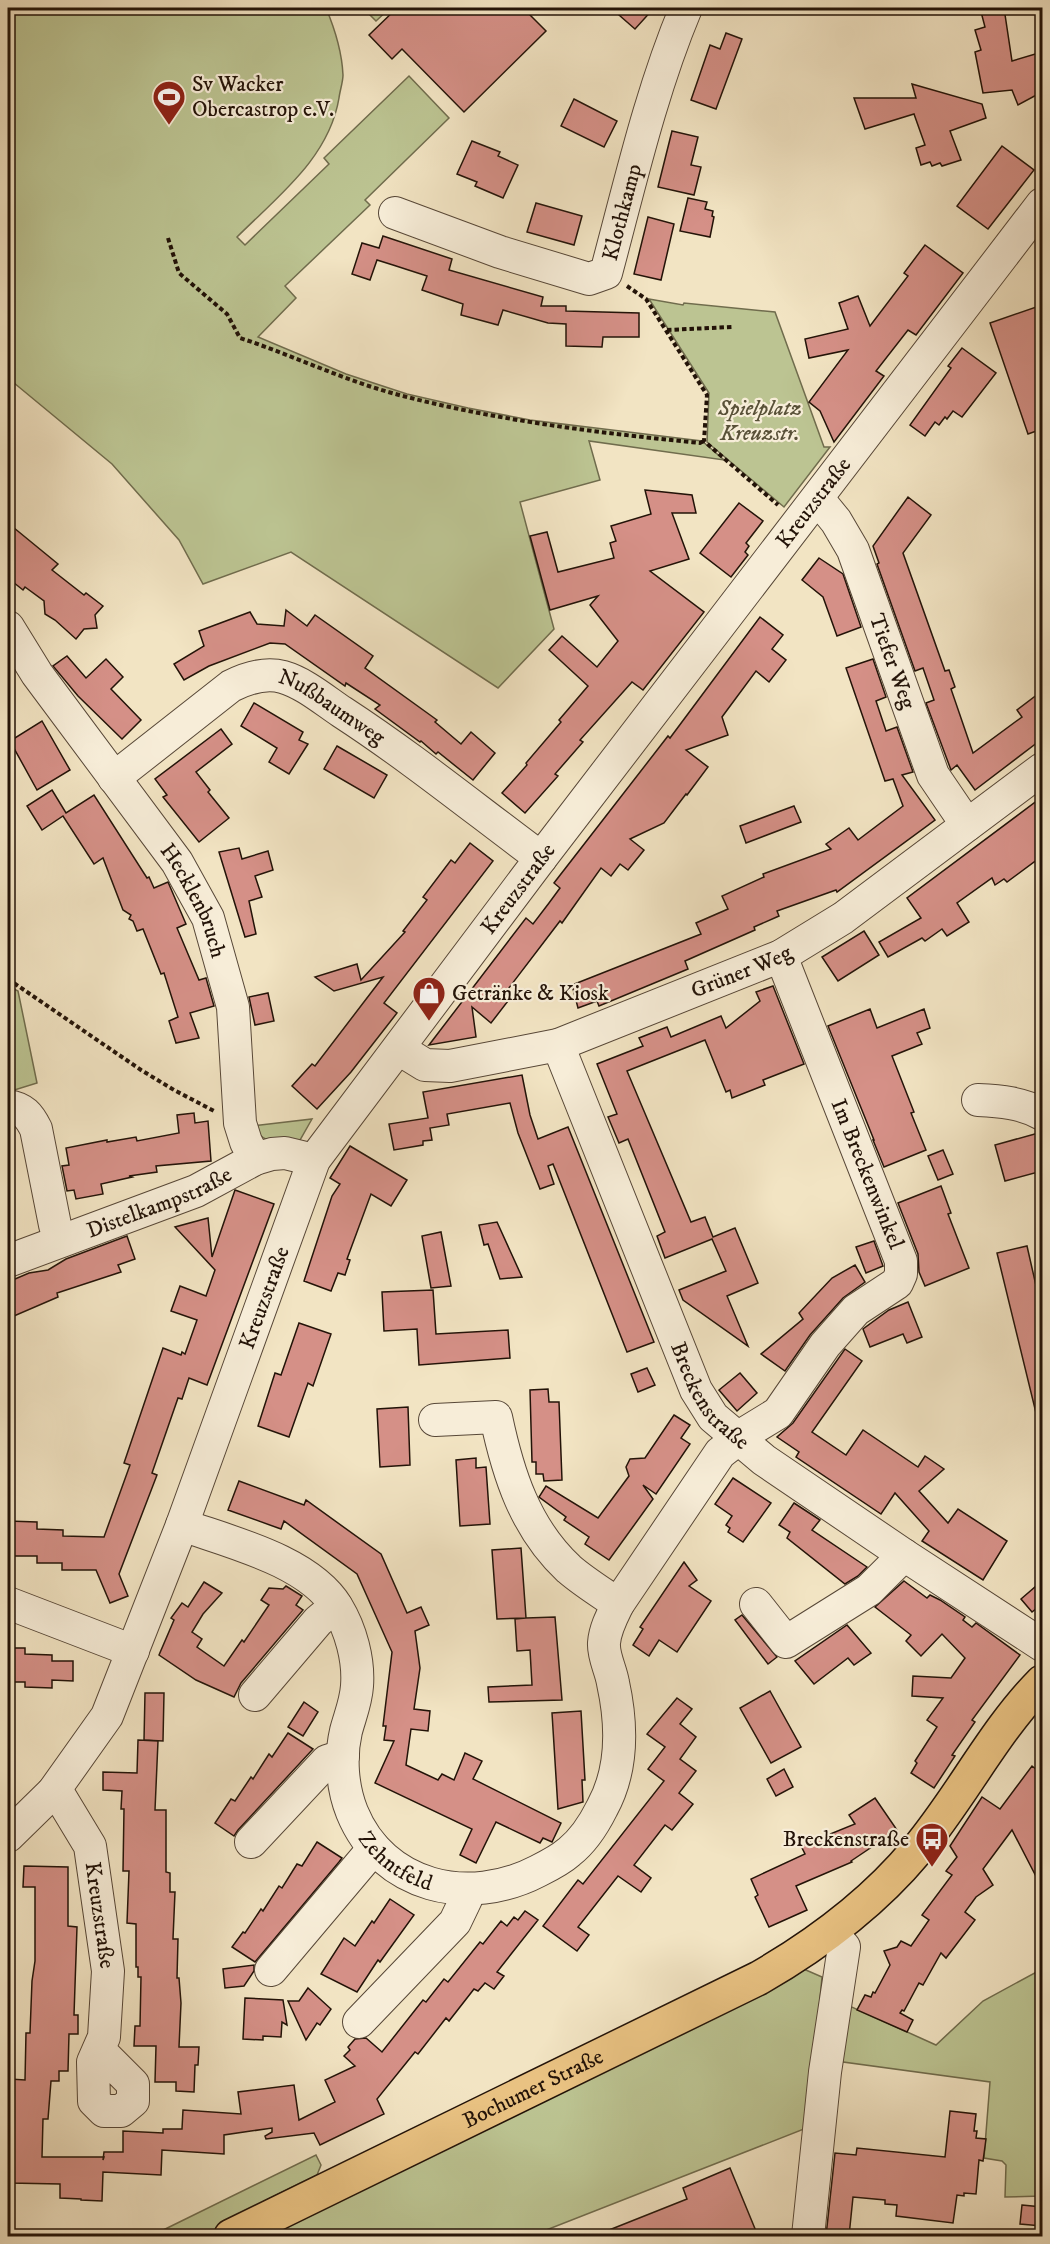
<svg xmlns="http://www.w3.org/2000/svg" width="1050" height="2244" font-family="'IM FELL DW Pica',serif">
	<rect width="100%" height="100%" fill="#f2e4c3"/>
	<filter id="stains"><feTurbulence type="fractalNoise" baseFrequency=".00333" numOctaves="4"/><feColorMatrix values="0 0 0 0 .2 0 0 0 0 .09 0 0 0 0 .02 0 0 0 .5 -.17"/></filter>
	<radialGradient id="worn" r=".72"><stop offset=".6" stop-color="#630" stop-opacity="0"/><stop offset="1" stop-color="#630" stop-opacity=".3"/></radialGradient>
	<g fill="#bcc492" stroke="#706c4d" stroke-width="1.5">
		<path d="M8,8h318c8,19 16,45 17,67 0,7 -3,15 -4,23 -10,60 -61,98 -102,139l8,8 84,-81 -5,-6 85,-82 40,42 -84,82 5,5 -85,81 11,12 -38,39 88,37 61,20 61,14 62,12 172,21 22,19 -135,-19 11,39 -80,22 34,127 -56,59 -207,-136 -88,32 -24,-44 -67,-76 -104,-86z"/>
		<path d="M363,8h27l-14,13z"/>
		<path d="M649,299l34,6 1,-2 91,9 49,135h6l-46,60 -77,-65 2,-49z"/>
		<path d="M8,986l10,5 19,92 -29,9z"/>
		<path d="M312,1119l-12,21c-21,4 -35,5 -49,-14z"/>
		<path d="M799,1967l23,10 -8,88 -10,64 -273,107h-272z"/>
		<path d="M1042,1969v227l-37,1 1,-32 -4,-4 -18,-3 6,-76 -154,-21 7,-58 93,42 47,-44z"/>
		<path d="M316,2155l5,10 -4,10 -53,26 -4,7 -57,28h-52z"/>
	</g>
	<g fill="#d59087" stroke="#231308" stroke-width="1.5">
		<path d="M397,8h126l23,23 -82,81 -62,-63 -10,10 -23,-24z"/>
		<path d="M611,8h43l-19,21z"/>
		<path d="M980,8h24l8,53 30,-9v40l-24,13 -6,-15 -29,3 -8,-41 6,-2 -6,-20 10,-3z"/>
		<path d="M726,33l16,6 -26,70 -25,-9 19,-55 10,4z"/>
		<path d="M912,84l70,20 4,14 -36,13 11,29 -19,6 -2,-3 -8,3 -2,-4 -9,3 -5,-17 9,-3 -11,-31 -49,15 -11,-31h62z"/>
		<path d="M574,99l43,22 -13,26 -43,-21z"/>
		<path d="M672,131l26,6 -7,28 10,2 -7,28 -36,-8z"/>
		<path d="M472,141l28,11 -2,4 20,9 -15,33 -28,-12 2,-4 -20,-8z"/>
		<path d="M1002,146l32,24 -46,59 -31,-23z"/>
		<path d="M688,198l19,4 -2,7 8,2 -1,5 2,1 -4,20 -30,-6z"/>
		<path d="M536,203l46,13 -8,29 -47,-13z"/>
		<path d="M648,217l26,7 -13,56 -27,-6z"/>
		<path d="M383,236l69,23 -3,11 94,27 -2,9h25v5l73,2v24h-36l-1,10 -36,-1v-22l-18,-1 -45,-13 -5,15 -37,-10 2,-11 -41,-14 5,-14 -34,-11 -16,-5 -7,20 -18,-6 10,-31 17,5z"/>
		<path d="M925,245l38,28 -47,62 -8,-5 -32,41 8,5 -50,66 -14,-31 -11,-9 39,-52 -39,8 -4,-19 43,-10 -9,-26 19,-7 12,30 38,-50 -4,-3z"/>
		<path d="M1042,305v124l-14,5 -38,-111z"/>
		<path d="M962,348l34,25 -34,44 -9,-6 -6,8 -2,-2 -6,8 -4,-3 -10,14 -15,-11 41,-57 -3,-2z"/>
		<path d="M645,490l47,5 4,18h-24l17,46 -39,12 54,41 -61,78 -11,-8 -52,58 3,2 -28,32 3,2 -33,37 -23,-20 25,-28 -1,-2 35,-41 -2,-2 29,-34 -39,-36 13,-14 35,31 21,-26 -28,-36 8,-9 -48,14 -20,-74 17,-4 11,40 56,-14 -4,-15 6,-2 -5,-15 40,-12z"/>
		<path d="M908,497l23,18 -28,38 42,118 4,-1 6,17 -4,2 22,64 49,-36 -5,-7 25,-19v48l-67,51 -18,-25 -6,5 -25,-67 8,-3 -11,-32 -8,3 -38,-107 2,-1 -6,-17z"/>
		<path d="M739,503l24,18 -17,22 3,3 -4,6 3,3 -17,22 -31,-24z"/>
		<path d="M8,523l50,41 -6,6 32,25 2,-2 17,13 -8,9 2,13 -13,1 -8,10 -21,-19 -10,-6 -1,-13 -19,-14 -2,3 -15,-12z"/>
		<path d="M819,558l24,16 18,53 -24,9 -14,-39 -21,-17z"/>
		<path d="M286,610l21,16 8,-11 58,41 -8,12 72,52 -2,2 26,22 10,-12 24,21 -22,27 -35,-28 -2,2 -15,-13 -1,1 -45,-33 5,-4 -34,-22 -1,3 -60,-42 -15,-1 -61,23 -25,14 -10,-16 30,-18 -5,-15 51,-19 7,12 27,2z"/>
		<path d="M760,617l23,18 -11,14 14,11 -17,22 -13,-11 -34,46 6,18 -42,15 22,17 -21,28 -1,-1 -22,29 -34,16 14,11 -16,20 -8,-6 -9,12 -10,-8 -39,55 -2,-2 -58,76 6,4 -17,22 -19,-16 4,30 -47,8 97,-127 7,6 16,-21 11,-15 -6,-5 114,-147 2,2z"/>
		<path d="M67,656l19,22 20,-19 17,18 -12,12 30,31 -19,19 -44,-43 -25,-30z"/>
		<path d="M873,659l13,38 -10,4 10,30 11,-4 16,45 -11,3 33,45 -98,72 -1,-2 -59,21 2,5 -25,11 1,3 -70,31 3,8 -89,37 -2,-5 -19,7 -6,-23 129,-51 -5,-11 32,-14 -6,-13 42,-19 -1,-3 68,-25 -5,-5 23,-16 9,12 45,-34 -10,-27 -8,2 -39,-113z"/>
		<path d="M254,703l49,29 -4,8 9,4 -19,30 -20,-12 8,-14 -36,-22z"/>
		<path d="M42,721l28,49 -33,20 -27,-49z"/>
		<path d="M221,729l11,15 -36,28 14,18 -2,2 21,26 -30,24 -36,-45 4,-2 -12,-16z"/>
		<path d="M337,746l50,29 -13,23 -50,-29z"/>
		<path d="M52,790l14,23 28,-18 53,83 2,-1 5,11 14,-6 18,42 -9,4 22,52 7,-2 8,28 -24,7 9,25 -23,5 -7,-22 9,-4 -14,-44 -3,1 -18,-45 -6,2 -4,-10 -4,-2 2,-4 -8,-5 -20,-52 -9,6 -31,-48 -21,14 -15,-24z"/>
		<path d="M1042,797v59l-35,26 -3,-3 -9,6 -3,-7 -35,25 12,19 -22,14 -5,-7 -17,12 -3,-3 -34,19 -9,-15 42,-24 -14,-20z"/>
		<path d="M794,806l7,16 -55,21 -6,-17z"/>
		<path d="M470,843l23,18 -109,142 13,10 -46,59 -34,37 -25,-23 20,-22 3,2 68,-89 -49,14 -19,-14 42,-13 4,16 44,-48 -2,-1 24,-31 -4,-3 28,-37 4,3z"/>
		<path d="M239,848l3,11 26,-8 5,19 -18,6 7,21 -13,4 7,33 -11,3 -26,-85z"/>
		<path d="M864,931l15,24 -41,26 -16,-24z"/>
		<path d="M773,986l31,78 -41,16 2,5 -33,13 -2,-8 -4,2 -21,-52 -78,31 64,151 14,-5 8,20 22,-9 23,55 -31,13 21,50 -65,-46 -4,-10 47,-19 -14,-32 -47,19 -8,-22 8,-4 -37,-93 -9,4 -11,-26 9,-3 -20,-50 46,-18 -4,-8 28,-11 4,10 50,-21 5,12 34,-27 -4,-9z"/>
		<path d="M268,993l6,28 -19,4 -6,-28z"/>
		<path d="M870,1009l7,19 47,-19 6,19 -13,5 5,11 -30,12 22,56 -3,1 15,37 -42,17 -11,-27h1l-46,-114z"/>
		<path d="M522,1075l8,40 8,24 30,-12 86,215 -27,10 -74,-188 -5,2 6,18 -14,5 -22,-56 -8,-30 -63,11 2,11 -19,3 2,12 -9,1v4l-29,5 -5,-26 39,-6 -5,-26z"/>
		<path d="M194,1113l1,10 13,-2 3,40 -55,5 1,6 -28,4 3,1 -31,7 2,10 -27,5 -2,-9 -7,1 -5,-25 7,-1 -3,-17 41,-8v2l29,-5 1,4 42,-8 -2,-18z"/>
		<path d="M1042,1132v39l-37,10 -10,-36z"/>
		<path d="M350,1146l57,34 -16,26 -20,-12 -24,65 3,1 -5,15 -7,-2 -7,18 -27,-10 28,-85 8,-12 -10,-6z"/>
		<path d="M943,1150l10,24 -15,6 -10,-24z"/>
		<path d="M941,1186l10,27 -3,1 21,54 -44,18 -6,-14 -1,-18 -20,-51z"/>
		<path d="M235,1190l39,14 -67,181 -18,-7 -7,21 -4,-1 -26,75 5,2 -38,99 9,22 -18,7 -14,-33h-34v-7h-25v-7h-29v-35l29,1v7l26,1v6l41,1 26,-72 -6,-2 39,-115 18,7 1,-3 3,2 12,-34 -26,-9 9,-25 26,10 9,-26 -40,-43 33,-9 4,39z"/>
		<path d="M497,1222l25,55 -22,2 -12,-35 -4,1 -5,-20z"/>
		<path d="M441,1232l10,54 -20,2 -9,-52z"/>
		<path d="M127,1236l8,23 -17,6 3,7 -64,21 1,4 -44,19 -6,-18v-16l21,-9 19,-3 18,-11z"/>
		<path d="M874,1241l9,25 -17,7 -10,-26z"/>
		<path d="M1027,1246l15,66v100l-6,1 -39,-160z"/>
		<path d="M855,1265l10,17 -22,16 -33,37 -25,36 -24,-17 42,-35 -4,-6 33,-35z"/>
		<path d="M433,1290l3,44 72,-4 2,28 -91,7 -2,-36 -33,2 -2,-39z"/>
		<path d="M908,1302l14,35 -15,6 -4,-9 -33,13 -7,-18 26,-19z"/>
		<path d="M299,1323l32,11 -18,52 -5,-3 -19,54 -31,-11 17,-53 6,2z"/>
		<path d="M845,1349l17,12 -50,71 34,23 17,-25 55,37 7,-11 19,13 -25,22 29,32 10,-14 49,32 -24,39 -61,-39 7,-10 -34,-38 -14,21 -85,-57 3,-5 -22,-15 16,-14z"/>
		<path d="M647,1368l8,17 -17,7 -7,-18z"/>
		<path d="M740,1373l17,20 -20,18 -18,-21z"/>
		<path d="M548,1389l1,13h10l3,78 -18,1 -1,-7h-7v-12h-4l-2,-72z"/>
		<path d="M408,1407l2,58 -30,2 -3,-58z"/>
		<path d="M674,1415l16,10 -9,13 9,6 -34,50 -13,-9 10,14 -44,61 -24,-16 4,-7 -25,-17 2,-3 -27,-20 7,-11 52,32 31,-42 -3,-9 4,-8 15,-1z"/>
		<path d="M476,1458v10l10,-1 4,57 -30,2 -4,-66z"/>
		<path d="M733,1478l38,25 -28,39 -15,-10 2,-4 -4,-3 6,-9 -17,-12z"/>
		<path d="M239,1481l65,24 2,-5 75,54 26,59 14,-6 8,18 -14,6 5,37 -6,41 16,2 -2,20 -17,-2 -5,36 32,15 4,-6 12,6 11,-27 17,8 -9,18 88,44 -9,19 -9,-4 -3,5 -44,-21 -20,41 -16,-8 12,-26 -97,-46 19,-42 -10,-1 2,-14h-3l9,-74 -35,-78 -73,-53 -3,8 -53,-19z"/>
		<path d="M794,1503l26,17 -8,10 55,37 -9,9 -13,8 -58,-46 3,-6 -11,-7z"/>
		<path d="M521,1548l5,70 29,-1 7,83 -73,2 -1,-15 44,-2 -2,-35 -13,1 -2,-32 11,-1 -29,1 -5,-69z"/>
		<path d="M684,1562l13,18 -8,6 22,15 -34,51 -18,-12 -10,16 -16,-11 10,-16 -3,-2z"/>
		<path d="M904,1581l23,17 3,-3 10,5 25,17 -2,3 9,7 4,-4 44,32 -48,65 3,2 -23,33 3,1 -21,32 -23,-15 6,-10 -2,-2 22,-34 -10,-7 16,-22 -31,-2 1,-20 38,2 14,-20 -23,-24 -21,22 -15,-15 5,-6 -36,-28z"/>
		<path d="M1042,1581v23l-10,8 -11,-13z"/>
		<path d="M204,1582l18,11 -19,21 -11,18 10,7 -5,8 27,19 18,-26 2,2 25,-37 -8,-5 8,-12 14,1 3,-3 16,10 -6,9 7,5 -62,73 -7,14 -38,-17 -37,-25 15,-35 -3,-2 11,-15 6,4z"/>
		<path d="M742,1615l35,42 -9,7 -33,-44z"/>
		<path d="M847,1625l24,28 -17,12 -6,-7 -34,26 -19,-23z"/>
		<path d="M8,1648h17v6l27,1v6h21v20l-21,-1v8l-27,-1v-5h-17z"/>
		<path d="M770,1691l31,56 -30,16 -31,-55z"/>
		<path d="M145,1693h19l-1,48 -19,-1z"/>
		<path d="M677,1698l15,11 -12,15 16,13 -16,22 16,12 -17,22 14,11 -21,26 -7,-5 -31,40 17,13 -10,14 -23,-16 -40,51 11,8 -12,16 -34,-25 35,-46 5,4 81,-103 -16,-12 17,-22 -18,-13z"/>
		<path d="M304,1702l14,10 -15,24 -15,-9z"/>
		<path d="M581,1711l4,69h-3l1,22 -25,7 -6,-96z"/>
		<path d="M288,1733l25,16 -75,81 -4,6 -19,-13 16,-24 4,2 16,-24 2,2 16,-25 3,3z"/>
		<path d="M138,1740l20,1 -3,69h11v62l4,1v19h5l-2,47h5l-1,39h2l2,25 -2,44h20l-1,18h-3l-1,27 -18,-1v-9h-21l1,-36h-22l1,-20h5l1,-49h-3v-10h-2v-43l-9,-1 2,-52h-6l1,-62h-3l1,-18 -19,-1v-18l34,1z"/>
		<path d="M1032,1766l10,8v114l-30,-58 -29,39 10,16 -17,12 -11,15 10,8 -29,38 -5,-5 -18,32 -4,-2 -15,28 -2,-1 -2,3 13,7 -6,12 -50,-22 8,-15 6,2 2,-5 2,1 15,-28 -6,-14 13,-4 4,-6 10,5 18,-26 -7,-5 30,-40 -6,-4 11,-14 -7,-11 32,-49 18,12z"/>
		<path d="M784,1769l9,18 -17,9 -9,-17z"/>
		<path d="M875,1798l22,32 -46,31 1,1 -56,24 11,24 -38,17 -14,-30 3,-2 -7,-16 54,-25 -4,-8 54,-22 -6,-9z"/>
		<path d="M317,1842l25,16 -3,4 -84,100 -23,-15 11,-15 2,1 16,-24 2,2 16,-25 3,2 15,-24 5,2z"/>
		<path d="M24,1866l44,1v59l9,1 -3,88h4v19h-9l-1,37h-9v10h-8l-3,38h-5l-1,38h62l-1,3 1,-8h19v-21l40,2v-4h19l1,-19 58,4 -3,-22 56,-7 5,35 36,-18 -10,-22 30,-14 -11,-10 6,-6 -2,-3 7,-8 11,-1 16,14 41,-52 3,2 18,-23 4,3 32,-40 3,2 18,-23 6,5 7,-9 4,3 7,-9 13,9 -41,52 7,4 -10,13 -9,-6 -7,8 -4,-2 -25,32 -3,-3 -28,36 -3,-2 -38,47 7,15 -64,31 -6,-12 -48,6 -1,-3 7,-4v-4l-48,7v19l-62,-4 -1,25 -58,-3 -1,29 -21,-1v-1l-21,-1v-14l-51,-1 2,-65h-3v-19h1l1,-20 15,1 1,-47h4l2,-52 3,-20v-74h-12z"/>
		<path d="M390,1899l24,16 -34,47 -2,-2 -21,32 -36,-18 23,-36 11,8 17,-25 2,2z"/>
		<path d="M254,1965v6l-10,15 -19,2 -2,-19z"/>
		<path d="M308,1988l23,21 -11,16 -3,-2 -11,17 -18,-39h11z"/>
		<path d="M245,1998l38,2 4,25 -5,-3 -1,15 -18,-1v4l-20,-1z"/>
		<path d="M950,2111l26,3 -2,17h3l-1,7 10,1 -3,22 -4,-1 -3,34 -12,-1v3l-7,-1 -4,28 -57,-7 1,-11 -12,-1v-4l-32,-3 -4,39h-23l9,-83 21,2 1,-7 88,9z"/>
		<path d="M730,2168l28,68h-164l93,-37 -4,-11z"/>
		<path d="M1022,2205l20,2v19l-22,-2z"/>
	</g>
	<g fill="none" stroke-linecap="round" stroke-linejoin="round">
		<g stroke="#574737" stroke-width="34">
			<g id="minor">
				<path id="s1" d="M395,213l105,39 89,27 17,-6c24,-89 44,-179 80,-265"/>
				<path id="s2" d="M818,499l18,22 17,29 80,225 34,50"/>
				<path id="s3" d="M8,627l29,47 140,188 31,56 25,89 7,116 6,19 9,17"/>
				<path id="s4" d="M114,778l117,-92c16,-8 34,-14 52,-9 21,6 41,23 59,35 69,45 133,97 199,146"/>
				<path id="s5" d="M558,1045l138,345 17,27 51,43 140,95 138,90"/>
				<path id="s6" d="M399,1049l26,16 25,1 108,-21 223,-89 62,-38 199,-149"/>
				<path d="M978,1100c23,1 44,3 64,14"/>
				<path d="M8,1106c15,2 21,9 28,23l19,96 5,16"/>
				<path id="s7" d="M8,1261l188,-70 59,-32 17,-5 13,-1 29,7"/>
				<path d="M435,1420l61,-3c12,57 29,111 73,152 15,13 33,24 49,35"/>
				<path id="s8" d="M182,1525c48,17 127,36 155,82 14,23 22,53 20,79 -1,16 -7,30 -11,45 -6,26 -4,56 6,81 31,76 117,95 186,59 10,-5 22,-11 31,-19 14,-11 25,-28 33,-44 21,-38 20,-84 11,-125 -2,-13 -10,-27 -9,-40 1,-14 8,-27 14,-39l102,-151 27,-21 31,-19 47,-68 31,-35 41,-27 4,-9v-13l-120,-305"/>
				<path d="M8,1603l125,48"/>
				<path d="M756,1604l30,38 83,-52 35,-35"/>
				<path d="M255,1695l63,-74 18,-15"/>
				<path id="s9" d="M53,1792l8,6 29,48 18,125 -4,66 -11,25 1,39 10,10h17l12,-10v-17l-34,-34"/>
				<path id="s10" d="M8,1836l45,-44 54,-76 75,-191 132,-365 227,-302 501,-654"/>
				<path d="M251,1842l76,-81 16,-5"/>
				<path d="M271,1970l103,-122"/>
				<path d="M359,2022l96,-100 11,-23 3,-10"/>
				<path d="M808,2236l17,-164 19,-125 -13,-15"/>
			</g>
		</g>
		<g stroke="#231308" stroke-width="36">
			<g id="major">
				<path id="s11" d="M231,2236l528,-258c59,-34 114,-75 158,-128 45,-54 76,-118 125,-168"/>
			</g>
		</g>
		<g stroke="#231308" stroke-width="4" stroke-dasharray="4.5 3" stroke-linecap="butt">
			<path d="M168,238l11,35 48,41 13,24c55,18 107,44 163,58 97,25 197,37 297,47l4,-2"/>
			<path d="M627,286l19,13 61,96 -3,46 74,64"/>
			<path d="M667,330l65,-3"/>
			<path d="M8,979l133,91 33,20 40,21"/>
		</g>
		<use href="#minor" stroke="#f7edd8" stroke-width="32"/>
		<use href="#major" stroke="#e9c282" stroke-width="33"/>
	</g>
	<defs>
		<g id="stadium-pin" transform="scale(1.725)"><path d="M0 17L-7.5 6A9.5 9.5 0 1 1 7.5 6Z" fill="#8f2418" stroke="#f7edd8"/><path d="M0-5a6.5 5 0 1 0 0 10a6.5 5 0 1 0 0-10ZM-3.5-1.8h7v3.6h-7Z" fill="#fff"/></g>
		<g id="shop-pin" transform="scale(1.725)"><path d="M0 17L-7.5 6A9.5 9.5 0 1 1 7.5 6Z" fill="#8f2418" stroke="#f7edd8"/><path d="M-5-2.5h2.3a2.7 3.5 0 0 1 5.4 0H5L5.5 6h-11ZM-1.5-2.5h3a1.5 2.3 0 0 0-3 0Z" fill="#fff"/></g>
		<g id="bus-pin" transform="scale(1.725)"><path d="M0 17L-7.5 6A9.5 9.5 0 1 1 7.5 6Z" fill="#8f2418" stroke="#f7edd8"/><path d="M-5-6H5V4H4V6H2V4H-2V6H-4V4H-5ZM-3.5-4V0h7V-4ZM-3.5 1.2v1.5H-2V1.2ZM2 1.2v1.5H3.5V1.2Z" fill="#fff"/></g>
	</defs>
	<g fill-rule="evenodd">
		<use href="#stadium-pin" x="169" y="97"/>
		<use href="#shop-pin" x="429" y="993"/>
		<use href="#bus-pin" x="932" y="1839"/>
	</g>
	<g text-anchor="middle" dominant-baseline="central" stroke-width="4.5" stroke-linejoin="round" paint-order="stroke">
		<g font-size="22" fill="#231308" stroke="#f7edd8" text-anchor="start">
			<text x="192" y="84">Sv Wacker<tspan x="192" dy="25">Obercastrop e.V.</tspan></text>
			<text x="452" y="993">Getränke &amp; Kiosk</text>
			<text x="909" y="1839" text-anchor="end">Breckenstraße</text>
		</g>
		<g font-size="22" fill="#231308" stroke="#f7edd8">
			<text stroke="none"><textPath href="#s1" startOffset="286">Klothkamp</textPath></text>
			<text stroke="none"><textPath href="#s10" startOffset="1575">Kreuzstraße</textPath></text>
			<text stroke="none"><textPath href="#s2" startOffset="180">Tiefer Weg</textPath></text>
			<text stroke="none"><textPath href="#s4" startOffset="260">Nußbaumweg</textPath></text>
			<text stroke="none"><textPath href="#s10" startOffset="1089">Kreuzstraße</textPath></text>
			<text stroke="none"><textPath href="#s3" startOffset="332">Hecklenbruch</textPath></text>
			<text stroke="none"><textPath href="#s6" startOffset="363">Grüner Weg</textPath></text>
			<text transform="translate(867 1174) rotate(68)">Im Breckenwinkel</text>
			<text stroke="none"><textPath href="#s7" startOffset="162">Distelkampstraße</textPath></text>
			<text stroke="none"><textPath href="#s10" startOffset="603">Kreuzstraße</textPath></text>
			<text stroke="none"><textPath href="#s5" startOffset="384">Breckenstraße</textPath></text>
			<text stroke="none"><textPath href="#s8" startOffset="458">Zehntfeld</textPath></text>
			<text stroke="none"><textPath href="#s9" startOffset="136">Kreuzstraße</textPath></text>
			<text stroke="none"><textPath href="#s11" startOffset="336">Bochumer Straße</textPath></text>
		</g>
		<g font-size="22" font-style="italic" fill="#595138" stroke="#f7edd8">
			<text x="760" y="408">Spielplatz<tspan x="760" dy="25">Kreuzstr.</tspan></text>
		</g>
	</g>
	<rect width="1050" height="2244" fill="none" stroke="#f2e4c3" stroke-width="30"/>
	<rect x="9" y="9" width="1032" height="2226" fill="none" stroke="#231308" stroke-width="3"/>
	<rect x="15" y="15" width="1020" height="2214" fill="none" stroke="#231308" stroke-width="1.5"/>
	<rect width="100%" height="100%" filter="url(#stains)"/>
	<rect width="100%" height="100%" fill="url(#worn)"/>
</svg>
